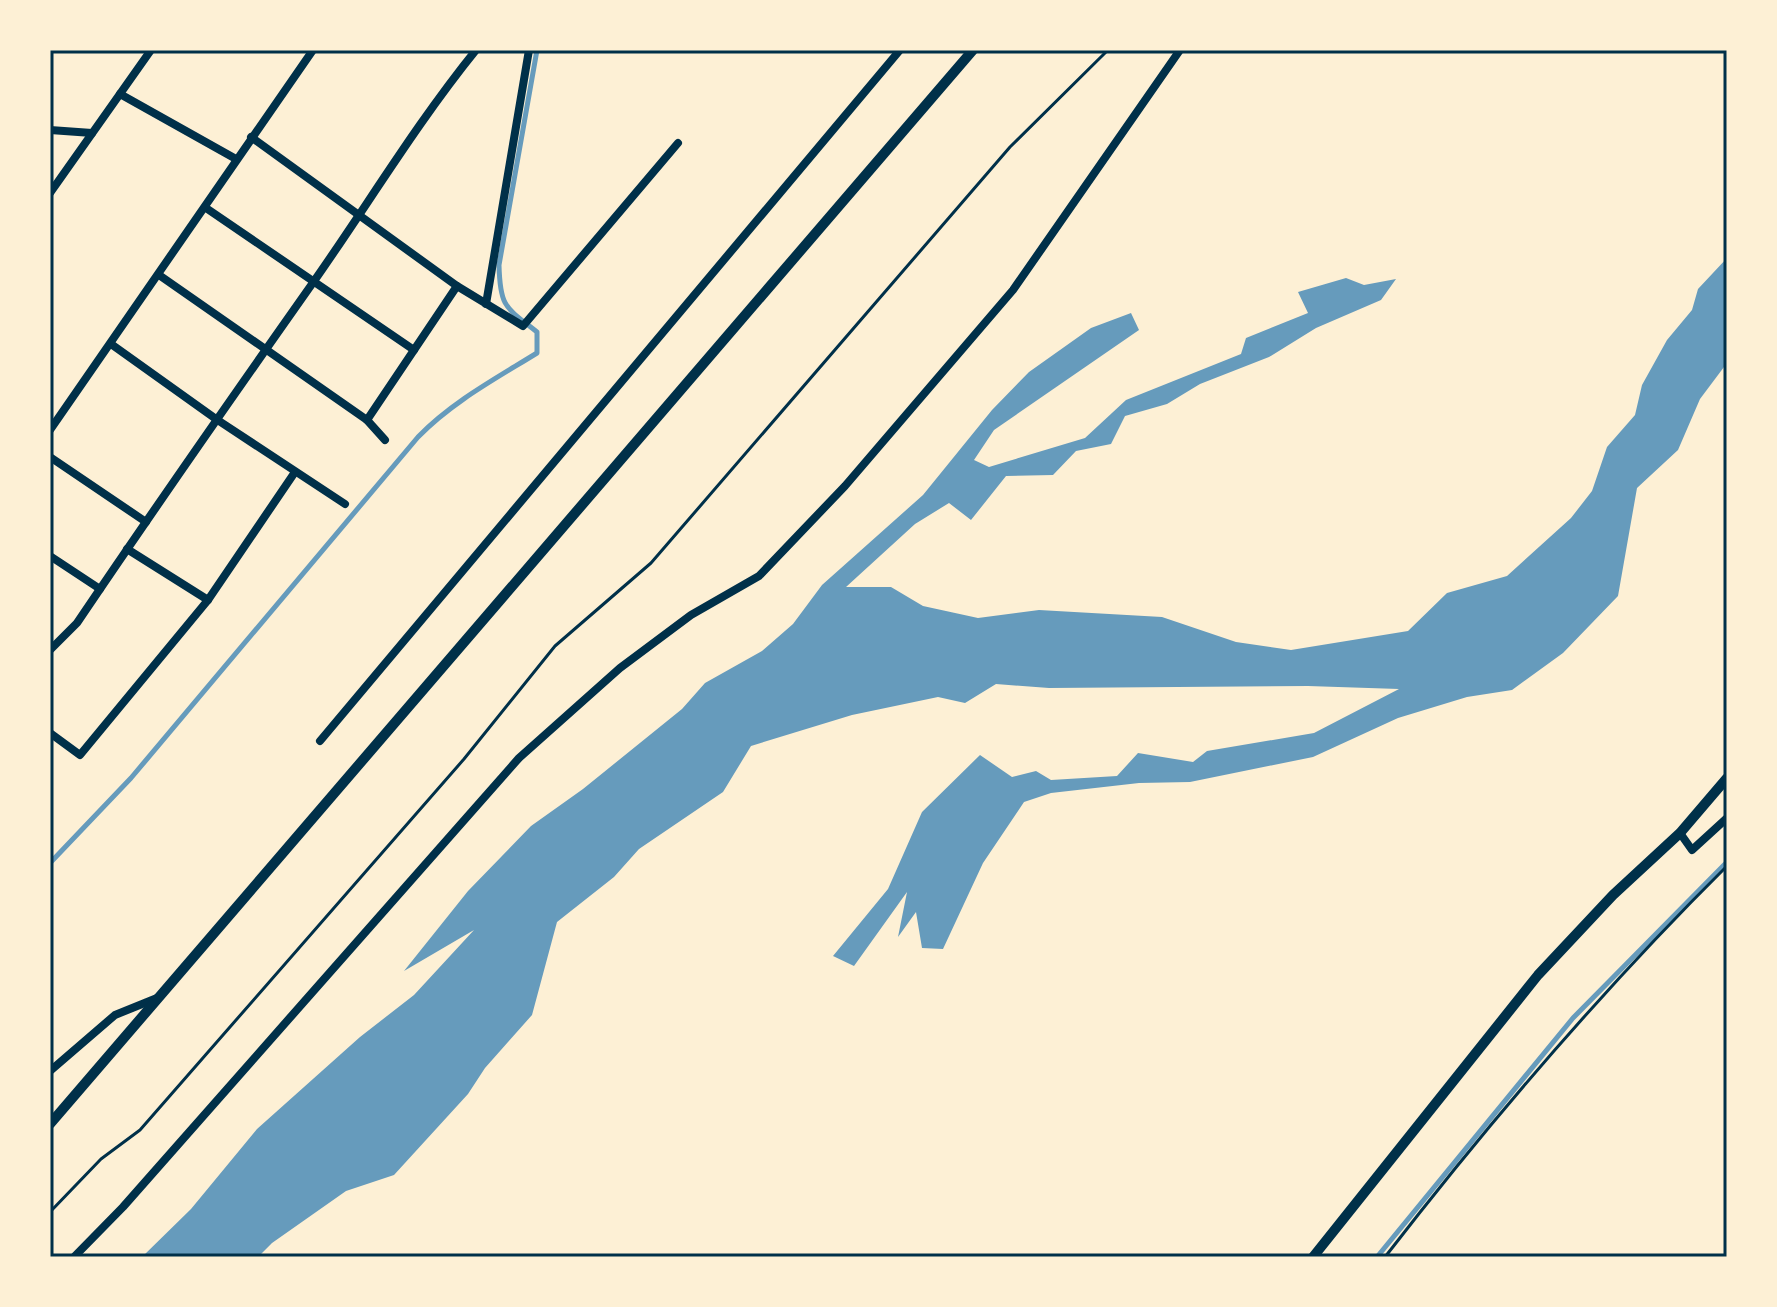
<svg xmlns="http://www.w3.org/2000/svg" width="1777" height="1307" font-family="'Times New Roman',serif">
	<rect width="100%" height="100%" fill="#fdf0d5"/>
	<path fill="#669bbc" d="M1727,258v105l-27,36 -22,51 -41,38 -19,108 -55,57 -51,37 -45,7 -69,21 -85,39 -123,25 -51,1 -88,10 -27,9 -41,61 -40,86 -21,-1 -6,-36 -18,25 9,-45 -53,74 -21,-10 55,-67 34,-77 58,-57 32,22 24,-6 15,9 66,-4 21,-23 55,9 14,-11 107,-18 85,-44 -91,-3 -259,2 -53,-4 -31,19 -27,-6 -86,18 -101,31 -28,46 -84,57 -25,28 -57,45 -25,93 -47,53 -17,26 -74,81 -48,16 -74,52 -14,14h-116l49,-48 66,-80 103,-92 54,-42 60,-65 -70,41 64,-80 63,-65 52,-37 99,-80 23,-26 57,-32 31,-27 29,-39 101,-90 69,-85 37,-38 62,-44 40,-15 8,17 -145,100 -20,30 15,7 96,-29 41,-38 115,-46 5,-16 62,-25 -10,-21 48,-14 18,7 32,-6 -15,21 -65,28 -47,29 -69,27 -33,20 -42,12 -14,28 -35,7 -23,24 -47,1 -35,44 -22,-17 -34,21 -69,63h45l32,19 55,12 61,-8 123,7 74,25 55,8 117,-19 39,-38 60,-17 64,-58 21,-27 15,-44 28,-32 7,-30 25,-45 25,-30 6,-21z"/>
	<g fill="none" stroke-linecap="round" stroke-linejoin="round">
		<g stroke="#669bbc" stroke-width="5">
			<path d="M50,863l81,-85 287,-341c34,-35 77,-58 119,-84v-21c-32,-25 -37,-25 -38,-67l38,-215"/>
			<path d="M1377,1257l196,-239 154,-156"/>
		</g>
		<g stroke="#003049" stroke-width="3">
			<path d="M50,1212l51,-53 39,-29 324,-371 91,-113 96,-83 359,-416 98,-97"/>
			<path d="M1385,1257c106,-137 219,-269 342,-391"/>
		</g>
		<g stroke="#003049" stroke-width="8">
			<path d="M120,94l116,65"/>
			<path d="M50,130l42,3"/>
			<path d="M251,137l206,149 -90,134"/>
			<path d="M50,193l101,-143"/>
			<path d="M206,208l208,142"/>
			<path d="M159,275l208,145 18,20"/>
			<path d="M457,286l66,40 155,-183"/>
			<path d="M486,304l43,-254"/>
			<path d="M111,344l105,75 129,85"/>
			<path d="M50,430l263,-380"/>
			<path d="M50,457l96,65"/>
			<path d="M127,549l81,51"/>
			<path d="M50,556l50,33"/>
			<path d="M50,650l27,-27c77,-114 156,-227 235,-339 55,-78 104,-160 164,-234"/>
			<path d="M50,733l30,22 128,-155 87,-128"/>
			<path d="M320,741l580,-691"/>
			<path d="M1680,833l12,17 35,-32"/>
			<path d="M50,1071l65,-56 42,-17"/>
			<path d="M74,1257l49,-50 396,-449 101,-90 71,-53 68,-39 86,-90 168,-196 167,-240"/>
		</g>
		<g stroke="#003049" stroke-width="10">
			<path d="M50,1124l923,-1074"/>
			<path d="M1313,1257l225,-282 75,-80 67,-62 47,-55"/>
		</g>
	</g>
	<rect width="1777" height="1307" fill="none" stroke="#fdf0d5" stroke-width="104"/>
	<rect x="52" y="52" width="1673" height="1203" fill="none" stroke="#003049" stroke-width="3"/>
</svg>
